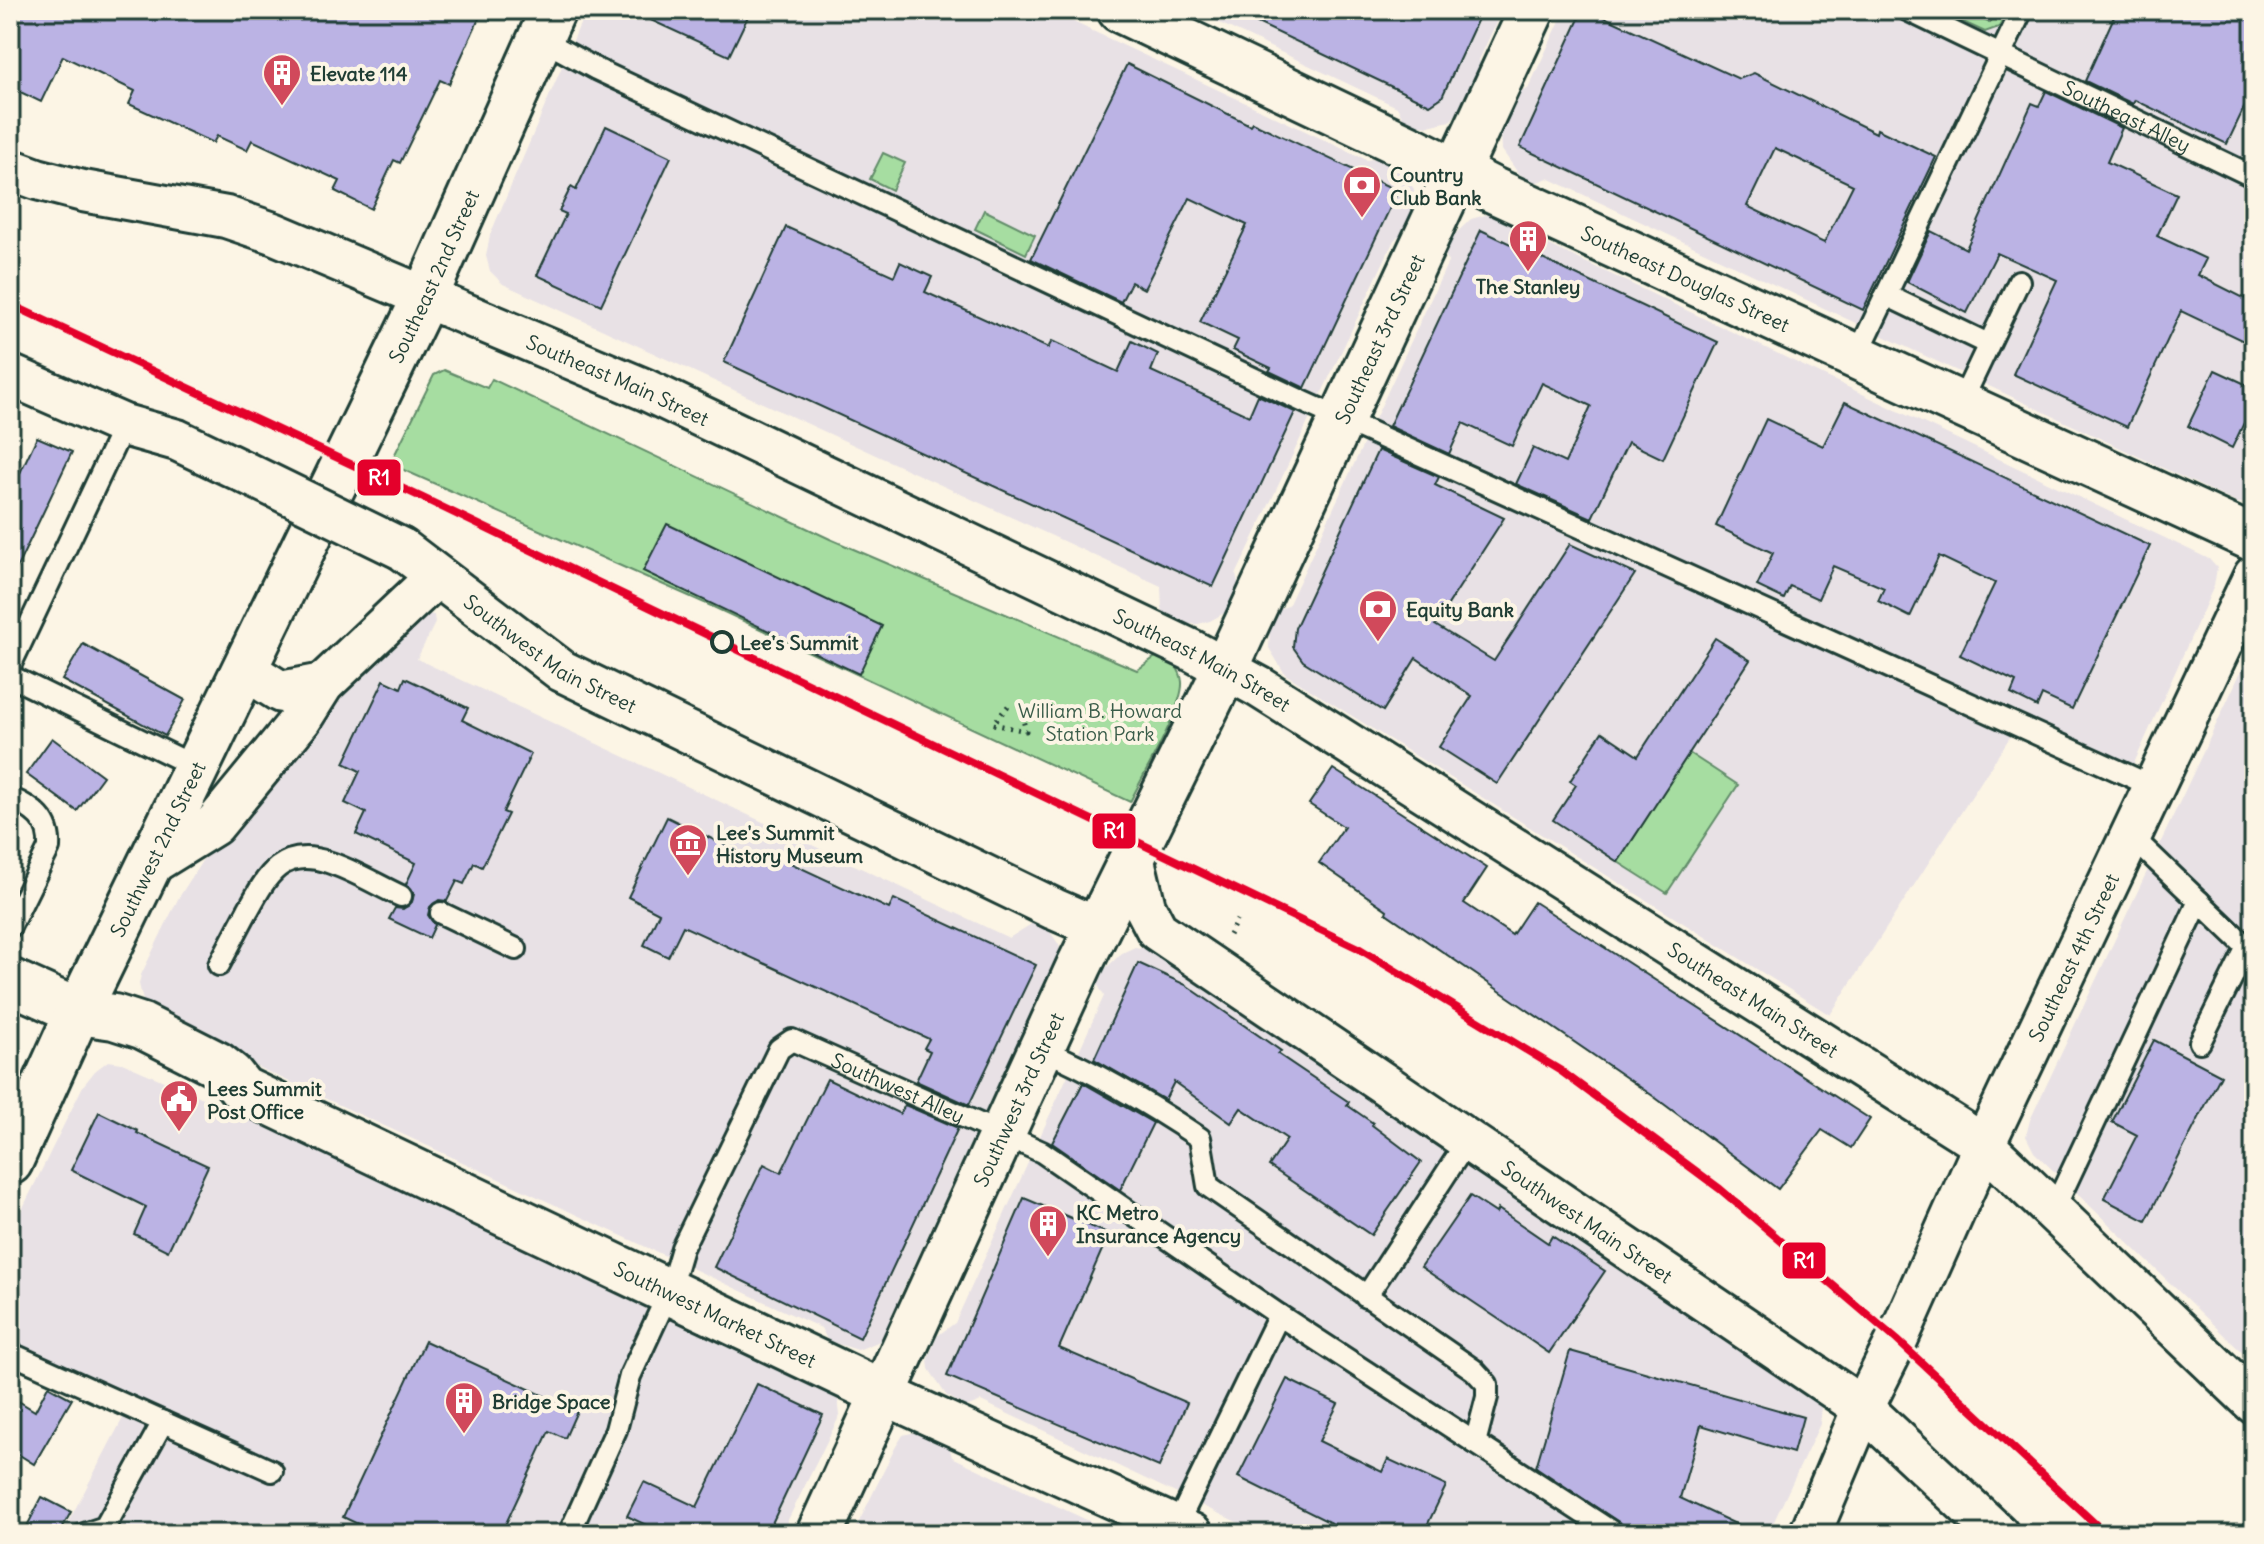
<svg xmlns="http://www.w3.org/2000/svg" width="2264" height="1544" font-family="Delius,sans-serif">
	<rect width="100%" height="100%" fill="#fcf5e5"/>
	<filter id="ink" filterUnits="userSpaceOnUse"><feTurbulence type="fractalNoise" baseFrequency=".0125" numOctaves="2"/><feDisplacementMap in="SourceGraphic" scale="16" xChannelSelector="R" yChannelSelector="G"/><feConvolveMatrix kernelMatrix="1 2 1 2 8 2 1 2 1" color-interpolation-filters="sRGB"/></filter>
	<g filter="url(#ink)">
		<g fill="#e8e1e5">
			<path d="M586,10h462l319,150 14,-3 19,12 14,20 1,18 -6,21 -15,12 -158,335 4,15 -14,22 -16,9 -12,3h-10l-18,-7 -8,-7 -1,-24 -658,-302 -13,-13 -4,-15 4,-21z"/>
			<path d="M1192,10h310l-23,50 4,11 -18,34 -15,16 -22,5 -22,-3 -9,-16z"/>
			<path d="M1565,10h689v488l-6,5h-11l-689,-325 -13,5 -17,-10 -16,-23 -1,-19 16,-38 11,-4z"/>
			<path d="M1489,214l24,5 9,13 687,327 8,9 -3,18 -83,184 -110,-50 -191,295 -545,-341 -16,-26 1,-21 9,-18 9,-3 160,-344 -4,-11 5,-11 22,-21z"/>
			<path d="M427,614l7,1 1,8 -18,36 592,279 27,-17 15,12 8,12 2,9 -8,37 -16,8 -139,301 2,17 -13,18 -7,6 -22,9 -30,-9 -7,-13 -663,-307 -14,-16 -5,-21 2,-9 37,-76 24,-38 44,-60 85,-97z"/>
			<path d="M2254,644v713l-3,4 -217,-209 -8,-16 4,-16z"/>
			<path d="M1135,947l18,3 663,446 5,9 -1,19 -52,110h-506l-281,-133 -15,6 -20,-12 -17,-26 -1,-10 9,-23 18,-13 149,-327 -6,-11 7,-16 17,-16z"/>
			<path d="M108,1061l14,2 303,131 401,189 12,15 2,17 -59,119h-719l61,-116 -113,-57v-127l73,-148 12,-15z"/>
			<path d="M920,1431l28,11 4,15 165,77h-264l42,-86 8,-13z"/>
		</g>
		<g fill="#a6dda1" stroke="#628d6a" stroke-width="2">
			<path d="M1937,10h25l28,13 7,-13h12l-10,17 -14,5z"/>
			<path d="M883,153l22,10 -13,27 -22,-11z"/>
			<path d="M984,210l51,25 -9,19 -51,-25z"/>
			<path d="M444,370l43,18 5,-9 338,160 307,131 24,-17c10,8 20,15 21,29 2,24 -40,95 -52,120l-423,-198 -317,-140 44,-89z"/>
			<path d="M1689,753l49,32 -71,108 -49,-31z"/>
		</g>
		<g fill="#bbb3e4" stroke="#1f3d34" stroke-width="2" fill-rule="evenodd">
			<path d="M10,10h473l-34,74 -9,-4 -40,83 -6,-3 -23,49 -36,-18 5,-10 -88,-41 -5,10 -30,-14 -4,7 -84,-39 6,-13 -72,-35 -22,46 -31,-15z"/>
			<path d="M629,10h122l-22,46z"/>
			<path d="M1230,10h252l-40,87 -12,8z"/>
			<path d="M1583,10h6l150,69 15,-6 122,60 1,-4 59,28 -73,153 -343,-163zM1775,148l78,37 -29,58 -77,-37z"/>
			<path d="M2117,10h111l26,12v65l-27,57 -92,-44 -2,4 -48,-23z"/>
			<path d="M1127,64l123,61 2,-3 146,69 -93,197 -36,-17 2,-3 -38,-18 5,-10 -38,-18 47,-97 -57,-27 -46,91 -13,-7 -10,20 -90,-43z"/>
			<path d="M2046,91l76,37 -15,34 70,32 -20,42 49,23 -8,16 56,28v43l-73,-35 -54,116 -114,-53 44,-94 -60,-27 -30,60 -60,-31 24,-51 35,18 66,-146 7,3z"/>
			<path d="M606,126l65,31 -70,148 -64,-30 29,-61 -7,-3 12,-24 5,3z"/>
			<path d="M786,227l108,49 6,-14 32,15 -7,15 123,56 4,-7 66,31 14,-31 26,13 -7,17 98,45 9,-21 37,17 -82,175 -489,-225z"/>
			<path d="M1481,230l237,112 -55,117 -35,-17 -36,76 -76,-34 17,-36 32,15 26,-57 -49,-23 -30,63 -49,-23 -14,31 -60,-28z"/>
			<path d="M2215,370l39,18v14l-22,46 -44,-22z"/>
			<path d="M1845,402l305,144 -78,163 -30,-14 -5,12 -26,-13 5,-12 -56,-27 35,-72 -56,-27 -29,61 -32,-16 6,-13 -51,-22 -15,33 -28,-13 -6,13 -27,-13 16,-33 -57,-27 50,-107 57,27z"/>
			<path d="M37,437l35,15 -62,130v-88z"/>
			<path d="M1378,450l61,27 -4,8 69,33 -69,107 59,36 76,-117 65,30 -138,210 -58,-37 33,-51 -56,-38 -33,53 -80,-50 -10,-14 2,-19z"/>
			<path d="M667,524l215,102 -23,48 -216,-103z"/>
			<path d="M1715,638l35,22 -132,202 -65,-42 23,-35 -6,-4 32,-49 36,24z"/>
			<path d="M83,644l102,56 -20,36 -103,-56z"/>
			<path d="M405,678l63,30 -6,12 69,34 -28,58 5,2 -26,53 -8,-4 -10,21 -7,-3 -10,20 -8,-1 -9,7 -2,8 7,10 -6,13 -40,-19 6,-11 8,1 9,-7 2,-8 -8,-10 10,-21 -60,-29 10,-21 -21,-10 15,-32 -16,-8 40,-83 17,8z"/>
			<path d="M52,738l51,38 -26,35 -51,-37z"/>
			<path d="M1333,769l154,99 -23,35 48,32 22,-33 336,217 -19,29 -29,-18 -44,59 -125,-93 -267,-183 1,-3 -68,-47 25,-36 -35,-23z"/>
			<path d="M667,817l96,47 6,-11 120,56 5,-10 142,66 -67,140 -53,-24 14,-30 -6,-3 5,-9 -246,-113 -15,31 -24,-12 15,-32 -31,-16z"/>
			<path d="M1138,963l48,22 95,66 -3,3 71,48 -2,3 26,18 -1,2 49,37 -50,73 -102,-69 18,-27 -46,-31 -10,15 -57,-41 -9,18 -71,-41z"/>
			<path d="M2154,1040l67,35 -75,146 -42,-22 33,-64 -25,-13z"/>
			<path d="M827,1079l73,35 5,-9 53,23 -98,210 -146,-71 50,-103 17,9z"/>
			<path d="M1083,1083l70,40 -33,67 -68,-47z"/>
			<path d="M99,1112l39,19 -1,2 71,33 -40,85 -34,-17 12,-27 -75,-37z"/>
			<path d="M1470,1196l26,17 2,-4 50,34 4,-7 53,35 -56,82 -128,-86z"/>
			<path d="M1024,1198l85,36 -50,114 128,55 -28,64 -212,-91z"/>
			<path d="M425,1341l152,70 -12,27 -16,-7 -48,103h-122l-36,-17z"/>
			<path d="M1570,1351l233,66 -10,36 -92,-28 -21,73 77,36h-121l-100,-67z"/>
			<path d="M1287,1379l51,25 -19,37 63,31 6,-13 58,27 -23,48h-70l-115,-57z"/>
			<path d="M757,1384l66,31 -56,119h-102l-38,-18 17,-34 53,25z"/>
			<path d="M48,1386l24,13 -38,65 -24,-15v-53l25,15z"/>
			<path d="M42,1497l29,15 -12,22h-16l-16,-8z"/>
		</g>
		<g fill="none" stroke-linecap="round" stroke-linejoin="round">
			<g stroke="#1f3d34" stroke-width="26">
				<g id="lane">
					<path id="s1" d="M1907,10l347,167"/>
					<path d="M541,39l55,30 708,333 850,385"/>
					<path d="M1886,295l102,49"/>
					<path d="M1856,358l166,-348"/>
					<path d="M1960,405l59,-124"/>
					<path d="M10,666l114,-241"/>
					<path d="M10,676l188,92"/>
					<path d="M10,798c23,10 41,22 39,50l-39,79"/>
					<path d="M2131,836l123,118"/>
					<path d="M441,913l75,36"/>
					<path d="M219,965c10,-19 19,-37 29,-55 19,-35 34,-63 80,-48 25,8 49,23 73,34"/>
					<path d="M2200,1042l47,-95"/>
					<path d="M1042,1049c56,24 107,55 158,89l8,48 266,184 13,14v13l-12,46"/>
					<path d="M2053,1211l146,-310"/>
					<path d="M1366,1297l102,-157"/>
					<path d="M10,1353l262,118"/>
					<path d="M1176,1527l103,-212"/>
					<path d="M84,1534l21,-7 58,-105"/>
					<path id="s2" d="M569,1534l47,-104 14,-54 39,-84 13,-44 97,-199 13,-9 250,112 237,163 336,219"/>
				</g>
			</g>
			<g stroke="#1f3d34" stroke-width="46">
				<g id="street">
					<path id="s3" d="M10,169l27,10 46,12 143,26 47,16 373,157 545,260 68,37 725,458 270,258"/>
					<path d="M10,375l114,50 53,15 67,32"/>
					<path id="s4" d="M402,549l160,122 492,238 44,19"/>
					<path d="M246,670l35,22 42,-8"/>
					<path id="s5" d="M1133,856l12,51 12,23 706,478 135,126"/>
					<path d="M151,864l63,-39 87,-106 22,-35 113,-107"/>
					<path d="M884,1394l308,140"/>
					<path id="s6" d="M1810,1534l53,-126 34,-68 87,-195 270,-569"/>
				</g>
			</g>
			<g stroke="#1f3d34" stroke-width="50">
				<g id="secondary">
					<path id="s7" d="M1120,10l290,138 81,41 763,350"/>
					<path id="s8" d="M10,981l69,31 35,5 28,9 75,38 14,11 11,14 642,305"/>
					<path id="s9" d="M10,1162l66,-146 349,-719 128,-287"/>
					<path id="s10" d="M819,1534l260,-568 147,-298 306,-658"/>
				</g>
			</g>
			<g stroke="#1f3d34" stroke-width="5" stroke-dasharray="2 6" stroke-linecap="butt">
				<path d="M1008,706l-15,18 33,7 -6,-22"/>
				<path d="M1229,935l8,-15"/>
			</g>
			<use href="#lane" stroke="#fcf5e5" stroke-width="20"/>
			<use href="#street" stroke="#fcf5e5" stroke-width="40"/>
			<use href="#secondary" stroke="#fcf5e5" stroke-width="44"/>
			<g stroke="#1f3d34" stroke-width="46" stroke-linecap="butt">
				<path id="street-bridge" d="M244,472l158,77"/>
			</g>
			<use href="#street-bridge" stroke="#fcf5e5" stroke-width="40"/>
			<g stroke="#fcf5e5" stroke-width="14">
				<path id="rail-1" d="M10,304l413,194 935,450 203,123 159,118 177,151 209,194"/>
			</g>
			<use href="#rail-1" stroke="#e4002b" stroke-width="8"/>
		</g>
	</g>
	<defs>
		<g id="building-pin" transform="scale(2)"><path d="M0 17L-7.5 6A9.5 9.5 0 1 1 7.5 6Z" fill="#d1495b" stroke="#fcf5e5"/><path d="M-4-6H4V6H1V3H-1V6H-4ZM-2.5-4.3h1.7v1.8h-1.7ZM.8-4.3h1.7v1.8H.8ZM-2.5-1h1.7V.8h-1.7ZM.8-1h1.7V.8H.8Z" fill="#fff"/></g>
		<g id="bank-pin" transform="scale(2)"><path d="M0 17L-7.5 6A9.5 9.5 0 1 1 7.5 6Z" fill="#d1495b" stroke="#fcf5e5"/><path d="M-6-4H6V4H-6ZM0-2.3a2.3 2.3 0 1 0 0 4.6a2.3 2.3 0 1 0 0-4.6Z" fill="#fff"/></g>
		<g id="museum-pin" transform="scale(2)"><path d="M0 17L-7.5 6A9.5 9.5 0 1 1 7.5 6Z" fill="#d1495b" stroke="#fcf5e5"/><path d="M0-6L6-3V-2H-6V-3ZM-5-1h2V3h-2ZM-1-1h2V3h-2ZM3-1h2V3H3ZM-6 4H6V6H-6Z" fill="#fff"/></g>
		<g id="civic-pin" transform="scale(2)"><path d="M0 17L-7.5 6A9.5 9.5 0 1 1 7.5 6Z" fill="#d1495b" stroke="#fcf5e5"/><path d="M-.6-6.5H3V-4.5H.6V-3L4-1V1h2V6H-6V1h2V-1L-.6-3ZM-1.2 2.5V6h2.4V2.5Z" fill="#fff"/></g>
	</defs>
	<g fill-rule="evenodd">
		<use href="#building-pin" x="282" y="73"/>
		<use href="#bank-pin" x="1362" y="185"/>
		<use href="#building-pin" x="1528" y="239"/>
		<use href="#bank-pin" x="1378" y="609"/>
		<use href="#museum-pin" x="688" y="843"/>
		<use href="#civic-pin" x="179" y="1099"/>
		<use href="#building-pin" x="1048" y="1224"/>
		<use href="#building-pin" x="464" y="1401"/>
	</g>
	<circle fill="#fcf5e5" stroke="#1f3d34" stroke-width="4" cx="722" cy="642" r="10"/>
	<g text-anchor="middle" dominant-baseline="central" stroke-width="8" stroke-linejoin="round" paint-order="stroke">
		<g font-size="20" font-weight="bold" fill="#1f3d34" stroke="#fcf5e5" text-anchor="start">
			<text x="310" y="73">Elevate 114</text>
			<text x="1390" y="174">Country<tspan x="1390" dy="23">Club Bank</tspan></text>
			<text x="1528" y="286" text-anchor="middle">The Stanley</text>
			<text x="1406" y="609">Equity Bank</text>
			<text x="716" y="832">Lee's Summit<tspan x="716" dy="23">History Museum</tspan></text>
			<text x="207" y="1088">Lees Summit<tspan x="207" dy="23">Post Office</tspan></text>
			<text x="1076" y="1212">KC Metro<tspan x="1076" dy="23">Insurance Agency</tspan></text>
			<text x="492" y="1401">Bridge Space</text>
		</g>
		<g font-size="20" fill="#1f3d34" stroke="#fcf5e5">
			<text stroke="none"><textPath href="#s1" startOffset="244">Southeast Alley</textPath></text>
			<text stroke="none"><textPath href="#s9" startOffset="982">Southeast 2nd Street</textPath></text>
			<text stroke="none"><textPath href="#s7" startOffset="626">Southeast Douglas Street</textPath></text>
			<text stroke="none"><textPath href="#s10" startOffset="1320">Southeast 3rd Street</textPath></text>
			<text stroke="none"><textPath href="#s3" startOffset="646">Southeast Main Street</textPath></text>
			<text stroke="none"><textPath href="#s4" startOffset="182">Southwest Main Street</textPath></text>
			<text stroke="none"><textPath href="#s3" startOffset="1294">Southeast Main Street</textPath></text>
			<text stroke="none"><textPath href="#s9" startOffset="346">Southwest 2nd Street</textPath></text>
			<text stroke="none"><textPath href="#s6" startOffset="634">Southeast 4th Street</textPath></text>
			<text stroke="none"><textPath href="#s3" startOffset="1942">Southeast Main Street</textPath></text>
			<text stroke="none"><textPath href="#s2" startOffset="662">Southwest Alley</textPath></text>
			<text stroke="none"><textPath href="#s10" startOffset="478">Southwest 3rd Street</textPath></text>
			<text stroke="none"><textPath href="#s5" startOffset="598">Southwest Main Street</textPath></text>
			<text stroke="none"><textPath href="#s8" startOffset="784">Southwest Market Street</textPath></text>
		</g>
		<g font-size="20" font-weight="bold" fill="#1f3d34" stroke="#fcf5e5" text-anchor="start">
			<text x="740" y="642">Lee's Summit</text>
		</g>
		<g font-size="20" fill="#3a5d4a" stroke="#fcf5e5">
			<text x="1100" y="710">William B. Howard<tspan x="1100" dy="23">Station Park</tspan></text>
		</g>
	</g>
	<g stroke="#fcf5e5" stroke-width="3">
		<rect x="356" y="458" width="46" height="39" rx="8" fill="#e4002b"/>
		<rect x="1091" y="812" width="46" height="38" rx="8" fill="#e4002b"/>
		<rect x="1781" y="1241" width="46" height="39" rx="8" fill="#e4002b"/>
	</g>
	<g font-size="22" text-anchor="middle" font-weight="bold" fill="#fff">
		<text x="379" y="485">R1</text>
		<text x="1114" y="838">R1</text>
		<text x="1804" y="1268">R1</text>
	</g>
	<rect width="2264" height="1544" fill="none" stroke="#fcf5e5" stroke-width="40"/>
	<rect x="20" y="20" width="2224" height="1504" fill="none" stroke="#1f3d34" stroke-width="3" filter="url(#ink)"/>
</svg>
